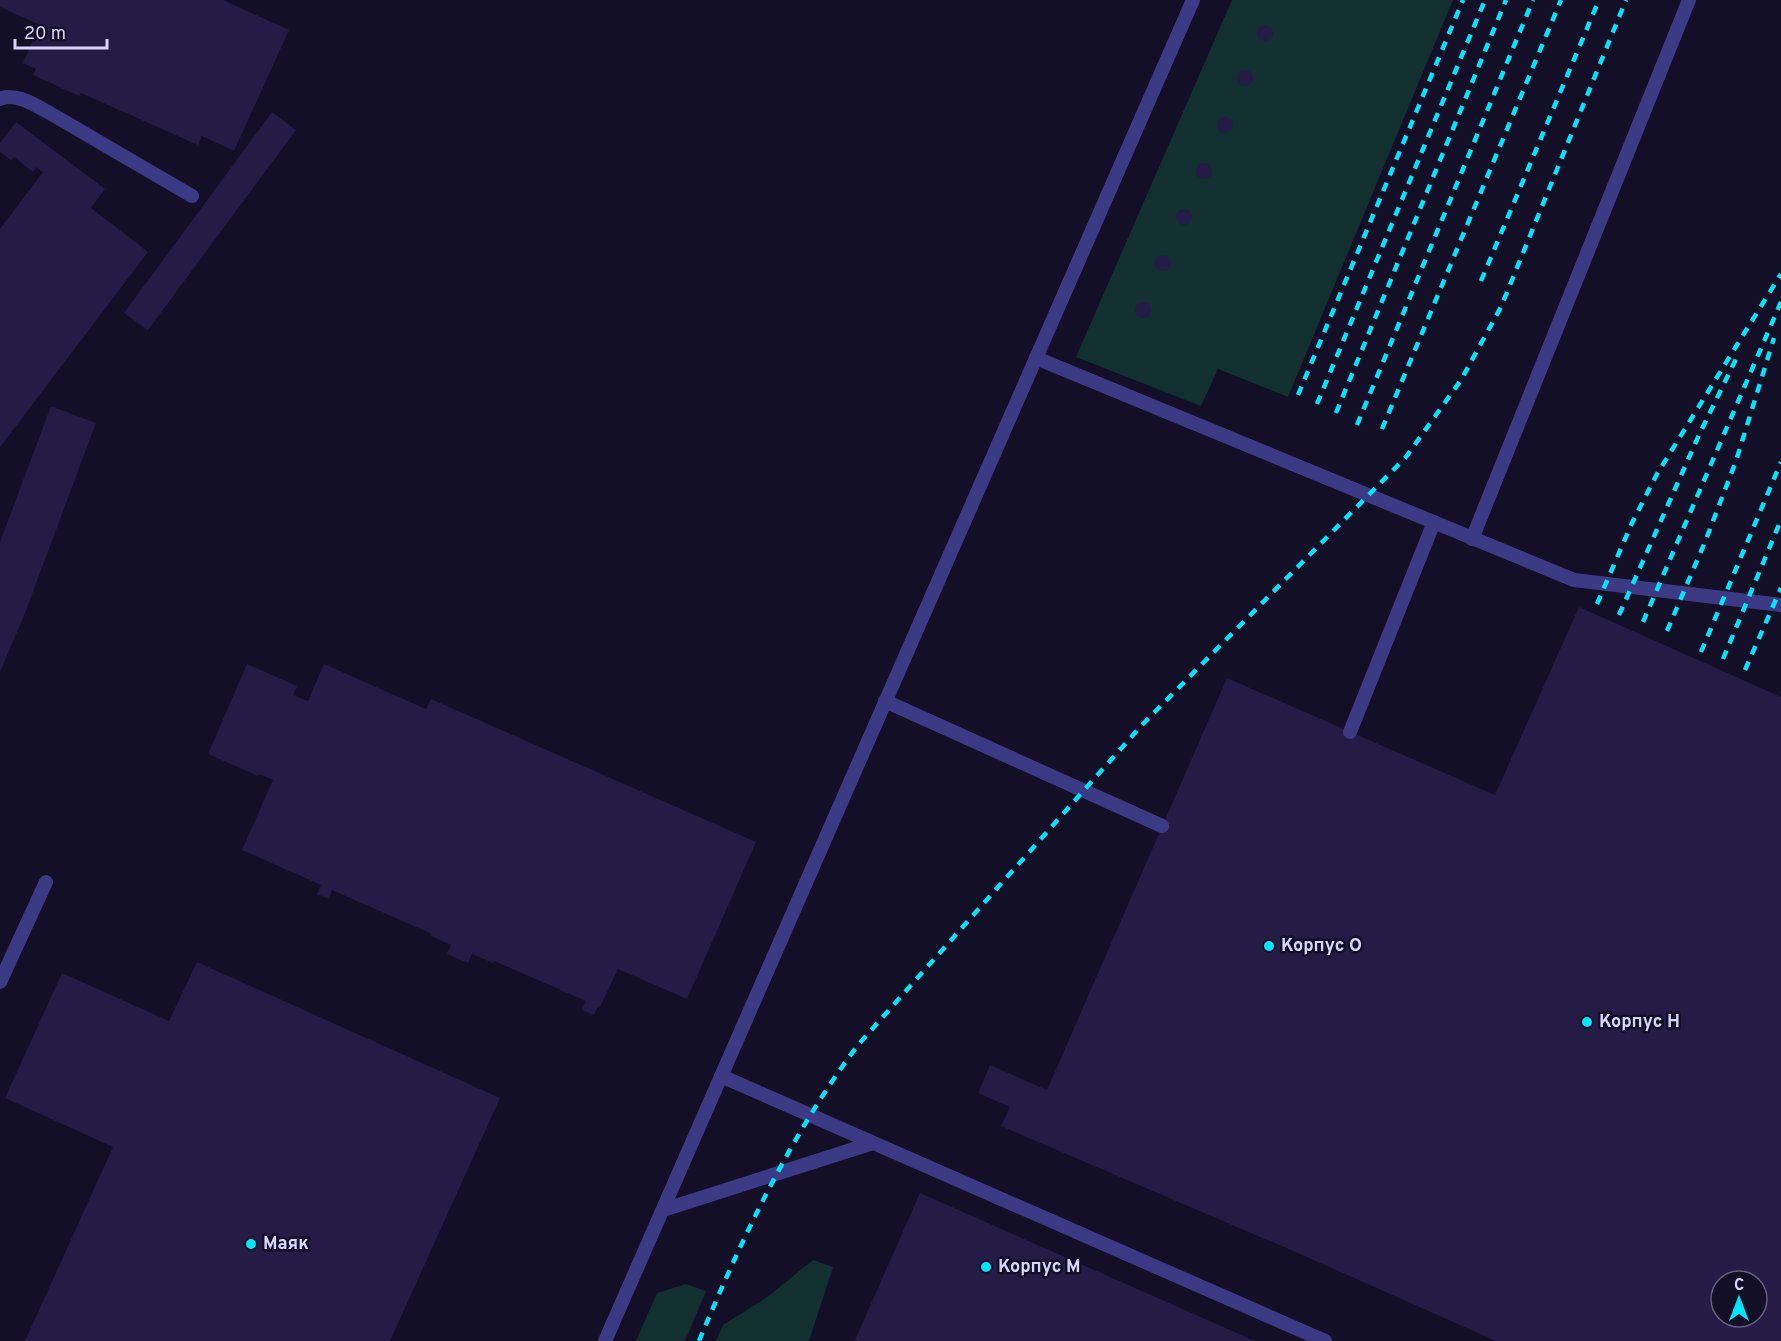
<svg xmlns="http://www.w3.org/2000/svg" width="1781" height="1341" font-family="Overpass,sans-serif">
	<rect width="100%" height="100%" fill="#130f26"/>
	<g fill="#12302f">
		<path d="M1232,0h221l-165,397 -70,-28 -17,37 -125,-49z"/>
		<path d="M813,1260l20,7 -24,74h-93l7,-16 43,-27z"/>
		<path d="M686,1284l20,7 -21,50h-49l21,-48z"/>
	</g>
	<g fill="#241b47" fill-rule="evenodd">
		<path d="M0,0h223l66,30 -55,121 -32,-15 -4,9 -117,-52 -2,3 -46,-21 3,-6 -13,-6 17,-38 -40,-18z"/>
		<circle cx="1265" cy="33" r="8"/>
		<circle cx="1245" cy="78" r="8"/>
		<path d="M272,112l24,18 -148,200 -24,-17z"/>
		<circle cx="1225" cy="125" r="8"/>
		<path d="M16,122l89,67 -14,19 57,44 -148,195v-218l43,-57 -7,-5 -3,5 -19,-15 -3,3 -11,-8v-9z"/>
		<circle cx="1204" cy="171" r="8"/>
		<circle cx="1184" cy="217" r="8"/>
		<circle cx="1163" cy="263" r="8"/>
		<circle cx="1143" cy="310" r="8"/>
		<path d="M51,406l45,17 -71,190 -25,59v-130z"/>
		<path d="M1579,607l202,90v644h-285l-205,-91 -290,-124 9,-19 -32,-14 12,-28 57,25 180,-412 268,117zM1721,1281h36v36h-36z"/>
		<path d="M247,664l50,22 -4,9 15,6 16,-37 102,45 5,-10 325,143 -69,157 -69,-30 -18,38 -2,-1 -4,9 -12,-5 4,-9 -92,-40 -1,2 -21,-9 -4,9 -21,-9 4,-9 -20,-9 1,-2 -100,-44 -3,9 -12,-5 4,-9 -79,-35 31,-70 -14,-6 -1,2 -50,-22z"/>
		<path d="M197,962l303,136 -110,243h-365l88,-194 -108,-49 57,-125 107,48z"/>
		<path d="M920,1193l335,148h-397l-3,-1z"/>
	</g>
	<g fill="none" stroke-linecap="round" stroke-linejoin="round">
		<g stroke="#3d3a85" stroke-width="14">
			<path d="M0,99c15,-7 35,6 48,13l144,84"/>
			<path d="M1036,358l538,222 207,25"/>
			<path d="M1472,539l217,-539"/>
			<path d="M885,701l277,125"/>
			<path d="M1350,732l84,-210"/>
			<path d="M0,982l46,-100"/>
			<path d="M721,1076l604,265"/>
			<path d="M663,1210l210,-67"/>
			<path d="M605,1341l588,-1341"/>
		</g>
		<g stroke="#00e5ff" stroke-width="4.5" stroke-dasharray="9 8" stroke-linecap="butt">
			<path d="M1481,281l118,-281"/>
			<path d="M1298,395l165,-395"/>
			<path d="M1317,404l168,-404"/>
			<path d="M1336,413l170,-413"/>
			<path d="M1357,425l176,-425"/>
			<path d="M1382,429l179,-429"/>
			<path d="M1597,604l35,-81 25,-49 124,-200"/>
			<path d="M1619,615l80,-180 37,-76"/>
			<path d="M1643,622l138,-320"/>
			<path d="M1667,631l38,-89 31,-81 38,-123"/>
			<path d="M1701,652l80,-190"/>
			<path d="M1723,659l58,-139"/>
			<path d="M1745,670l36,-82"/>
			<path d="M699,1341c43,-103 92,-207 159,-296l283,-319 265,-269 55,-77 40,-73 125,-307"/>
		</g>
	</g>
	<g fill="#00e5ff" stroke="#130f26" stroke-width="2">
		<circle cx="1269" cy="946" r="6"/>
		<circle cx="1587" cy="1022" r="6"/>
		<circle cx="251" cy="1244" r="6"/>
		<circle cx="986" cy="1267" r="6"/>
	</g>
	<g text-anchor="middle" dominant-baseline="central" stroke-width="5" stroke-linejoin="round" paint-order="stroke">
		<g font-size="18" font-weight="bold" fill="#d9d4ff" stroke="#130f26" text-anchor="start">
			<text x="1281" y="946">Корпус О</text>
			<text x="1599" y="1022">Корпус Н</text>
			<text x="263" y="1244">Маяк</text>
			<text x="998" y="1267">Корпус М</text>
		</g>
	</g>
	<g transform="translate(1739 1299)"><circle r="28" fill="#130f26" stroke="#625e7d" stroke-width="1.5"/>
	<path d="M0-4.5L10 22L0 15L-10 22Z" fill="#00e5ff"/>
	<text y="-9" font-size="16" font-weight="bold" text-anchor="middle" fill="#d9d4ff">С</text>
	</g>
	<path d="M15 39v9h92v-9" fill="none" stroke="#d9d4ff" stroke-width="3"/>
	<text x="24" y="39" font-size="18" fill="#d9d4ff" stroke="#130f26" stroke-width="4.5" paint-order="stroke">20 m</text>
</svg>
